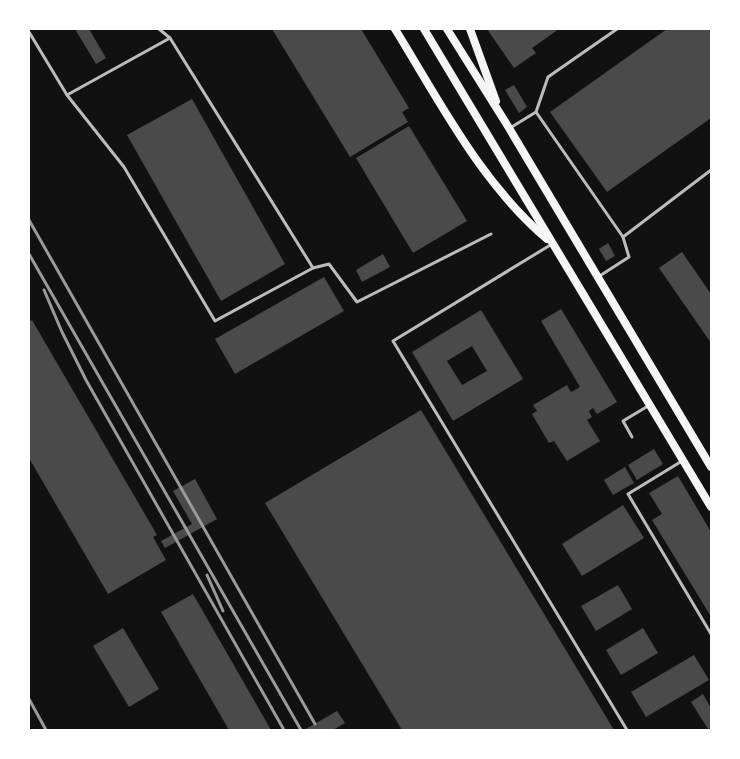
<svg xmlns="http://www.w3.org/2000/svg" width="740" height="759" font-family="'PT Sans',sans-serif">
	<rect width="100%" height="100%" fill="#111"/>
	<g fill="#4a4a4a" fill-rule="evenodd">
		<path d="M75,29h14l17,29 -10,6z"/>
		<path d="M272,29h89l48,79 -7,4 6,10 -58,35z"/>
		<path d="M487,29h72l-27,19 4,5 -22,15z"/>
		<path d="M667,29h44v89l-104,74 -57,-80z"/>
		<path d="M514,85l13,22 -8,6 -14,-23z"/>
		<path d="M192,99l93,165 -64,37 -94,-166z"/>
		<path d="M409,126l58,95 -54,32 -57,-95z"/>
		<path d="M608,243l7,13 -9,5 -7,-12z"/>
		<path d="M682,252l29,42v49l-52,-75z"/>
		<path d="M383,254l7,13 -28,15 -6,-12z"/>
		<path d="M324,277l20,34 -109,63 -20,-35z"/>
		<path d="M561,309l56,93 -20,12 -4,-6 -4,3 3,6 -5,3 13,21 -33,20 -13,-20 -5,2 -17,-29 5,-3 -4,-6 34,-20 4,7 9,-5 -39,-66z"/>
		<path d="M481,310l42,69 -70,42 -41,-69zM472,346l15,25 -25,14 -15,-24z"/>
		<path d="M32,320l125,215 -4,2 13,23 -58,34 -79,-136v-136z"/>
		<path d="M421,410l193,320h-212l-137,-227z"/>
		<path d="M654,449l9,15 -26,16 -9,-15z"/>
		<path d="M625,467l9,16 -21,12 -9,-15z"/>
		<path d="M678,476l33,56 -1,83 -58,-95 10,-6 -13,-21z"/>
		<path d="M195,479l22,40 -52,29 -4,-7 31,-17 -19,-33z"/>
		<path d="M623,505l21,33 -62,38 -20,-32z"/>
		<path d="M618,585l14,24 -36,22 -15,-25z"/>
		<path d="M193,594l78,136h-42l-68,-118z"/>
		<path d="M123,628l36,61 -30,18 -36,-61z"/>
		<path d="M643,628l15,25 -37,22 -15,-25z"/>
		<path d="M694,655l15,25 -63,37 -15,-25z"/>
		<path d="M703,694l8,14v20l-3,1 -17,-27z"/>
		<path d="M337,711l8,12 -12,7h-29z"/>
	</g>
	<g fill="none" stroke-linecap="round" stroke-linejoin="round">
		<g stroke="#bcbcbc" stroke-width="3">
			<path d="M159,29l11,9 143,230 16,-4 28,38 134,-68"/>
			<path d="M29,32l38,63 57,72 91,154 98,-53"/>
			<path d="M67,95l103,-57"/>
			<path d="M536,112l87,125 88,-67"/>
			<path d="M510,128l26,-16 12,-35 69,-48"/>
			<path d="M552,244l-159,97 234,389"/>
			<path d="M598,277l31,-20 -6,-20"/>
			<path d="M632,437l-9,-16 25,-15"/>
			<path d="M682,461l-54,33 83,140"/>
		</g>
		<g stroke="#f5f5f5" stroke-width="8">
			<path d="M395,29c45,73 86,154 152,210"/>
			<path d="M424,29l287,478"/>
			<path d="M447,29l62,99 202,339"/>
			<path d="M470,29l26,72"/>
		</g>
		<g stroke="#9a9a9a" stroke-width="3">
			<path d="M29,220l286,504"/>
			<path d="M29,254l272,476"/>
			<path d="M44,290l18,42 24,48 198,350"/>
			<path d="M207,575l16,36"/>
			<path d="M29,699l17,31"/>
		</g>
	</g>
	<rect width="740" height="759" fill="none" stroke="#ffffff" stroke-width="60"/>
</svg>
